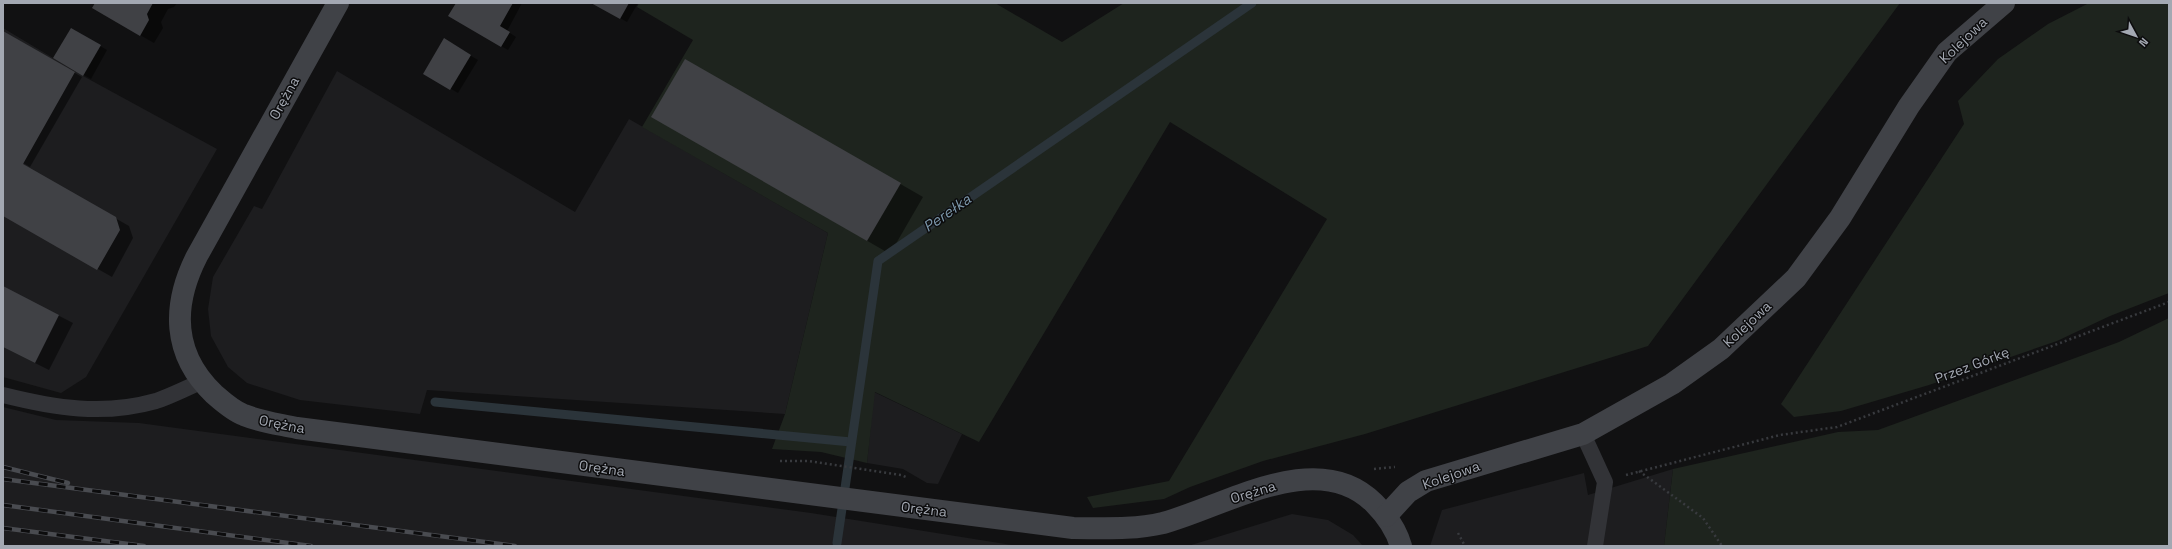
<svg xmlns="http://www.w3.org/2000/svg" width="2172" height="549" viewBox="0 0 2172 549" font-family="'Space Grotesk',sans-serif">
<rect width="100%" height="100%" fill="#111112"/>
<g fill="#1d1d1f">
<path d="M3,28L83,76L217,149L86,377L61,393L3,377Z"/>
<path d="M337,71L575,212L629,119L828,233L785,414L427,390L420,414L300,400L247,383L228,367L211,336L208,309L213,277L254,206L262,209Z"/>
<path d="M874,392L962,434L938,484L927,483L903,469L867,463Z"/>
<path d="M3,407L56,420L139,423L811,513L1018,546H3Z"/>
<path d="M1673,469L1664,546H1430L1442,510L1584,473L1588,495Z"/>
<path d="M1292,514L1328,520L1353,535L1363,546H1188Z"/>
</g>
<g fill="#1e241e">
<path d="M639,3H995L1062,42L1124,3H1900L1648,346L1365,434L1263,461L1190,487L1164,499L1093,508L1087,497L1169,481L1327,219L1170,122L979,442L875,392L867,463L821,452L772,449L785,414L828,233L642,127L693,40L637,7Z"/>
<path d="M2089,3H2169V293L2110,316L2057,341L1929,385L1841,411L1794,417L1781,404L1964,124L1958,101L1998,59L2048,24Z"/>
<path d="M2169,318V546H1664L1673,469L1838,432L1878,430L2119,342Z"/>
</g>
<g fill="#0007">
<path d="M96,3H177L174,7L168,9L161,22L163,28L154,43L93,8Z"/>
<path d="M457,3H522L507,31L516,37L508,50L449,16Z"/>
<path d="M593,3H638L627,22Z"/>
<path d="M71,29L107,50L91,79L54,58Z"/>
<path d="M3,32L82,77L30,167L3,151Z"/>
<path d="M444,40L478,60L458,93L424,73Z"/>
<path d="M685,60L923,197L890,254L653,117Z"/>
<path d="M3,154L129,226L133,238L112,277L3,215Z"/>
<path d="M3,287L73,323L49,370L3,347Z"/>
</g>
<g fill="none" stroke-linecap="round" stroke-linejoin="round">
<g stroke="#2b343a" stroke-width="9">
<path d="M435,402L851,442"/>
<path d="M837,543L878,261L1252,3"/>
</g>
</g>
<g fill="#404145">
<path d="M95,3H153L147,14L149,20L140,36L92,8Z"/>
<path d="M456,3H513L500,26L510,32L501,47L448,16Z"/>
<path d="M591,3H629L620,19Z"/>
<path d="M71,28L101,45L83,76L53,58Z"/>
<path d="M3,31L75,72L23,164L116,217L120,230L97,270L3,216Z"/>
<path d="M444,38L471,55L450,90L423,74Z"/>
<path d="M685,59L901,183L867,241L651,117Z"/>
<path d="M3,286L59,315L35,363L3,347Z"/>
</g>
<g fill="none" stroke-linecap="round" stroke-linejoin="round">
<g stroke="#383a3e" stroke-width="2.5" stroke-dasharray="2 3" stroke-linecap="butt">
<path d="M780,461H809L901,475L908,478"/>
<path d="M1374,469L1395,467"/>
<path d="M1639,471L1703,518L1722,546"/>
<path d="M1626,475L1780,435L1837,427L2169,302"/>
<path d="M1458,533L1465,546"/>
</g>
<g stroke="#323337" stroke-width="16">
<path d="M3,395C55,408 103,416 156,401C171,396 186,388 201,382"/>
<path d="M1583,434L1605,482L1595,546"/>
</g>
<g stroke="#404247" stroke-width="22">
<path d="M338,3L197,256C172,305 172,354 214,394C222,401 233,411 244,415C261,422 279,424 297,428L1073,528C1103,528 1133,530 1163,523C1224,507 1317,446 1374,503C1387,516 1396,529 1401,546"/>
<path d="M1386,516L1408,492L1426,481L1583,434L1672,384L1721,349L1796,278L1840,218L1909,106L1947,52L2004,3"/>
</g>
<g stroke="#494b50" stroke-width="4.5">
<g id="rail">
<path d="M3,467L68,483"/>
<path d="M3,479L515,546"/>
<path d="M3,505L311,546"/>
<path d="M3,528L144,546"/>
</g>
</g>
<use href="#rail" stroke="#0c0c0d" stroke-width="3" stroke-dasharray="9" stroke-linecap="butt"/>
</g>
<g text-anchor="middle" stroke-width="3" stroke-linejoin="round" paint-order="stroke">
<g font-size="14" fill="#a3a8b2" stroke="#0c0c0d">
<text transform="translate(1963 40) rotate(-44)" y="5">Kolejowa</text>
<text transform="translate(284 98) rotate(-61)" y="5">Orężna</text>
<text transform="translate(1747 324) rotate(-43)" y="5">Kolejowa</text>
<text transform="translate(1972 365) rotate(-21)" y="5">Przez Górkę</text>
<text transform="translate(282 424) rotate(11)" y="5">Orężna</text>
<text transform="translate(602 468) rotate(8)" y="5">Orężna</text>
<text transform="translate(1451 475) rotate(-19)" y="5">Kolejowa</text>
<text transform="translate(1253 492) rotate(-17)" y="5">Orężna</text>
<text transform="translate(924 509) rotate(7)" y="5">Orężna</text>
</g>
<g font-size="15" font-style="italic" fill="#7c97ab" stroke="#0c0c0d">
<text transform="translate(947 213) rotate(-35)" y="5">Perełka</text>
</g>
</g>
<rect width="2172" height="549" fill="none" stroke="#a3a8b2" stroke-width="8"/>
<g transform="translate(2136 36) rotate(130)" stroke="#0c0c0d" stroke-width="3" paint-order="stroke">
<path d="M0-3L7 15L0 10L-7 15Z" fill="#a3a8b2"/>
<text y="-6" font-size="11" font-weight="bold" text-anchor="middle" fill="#a3a8b2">N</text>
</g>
</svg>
